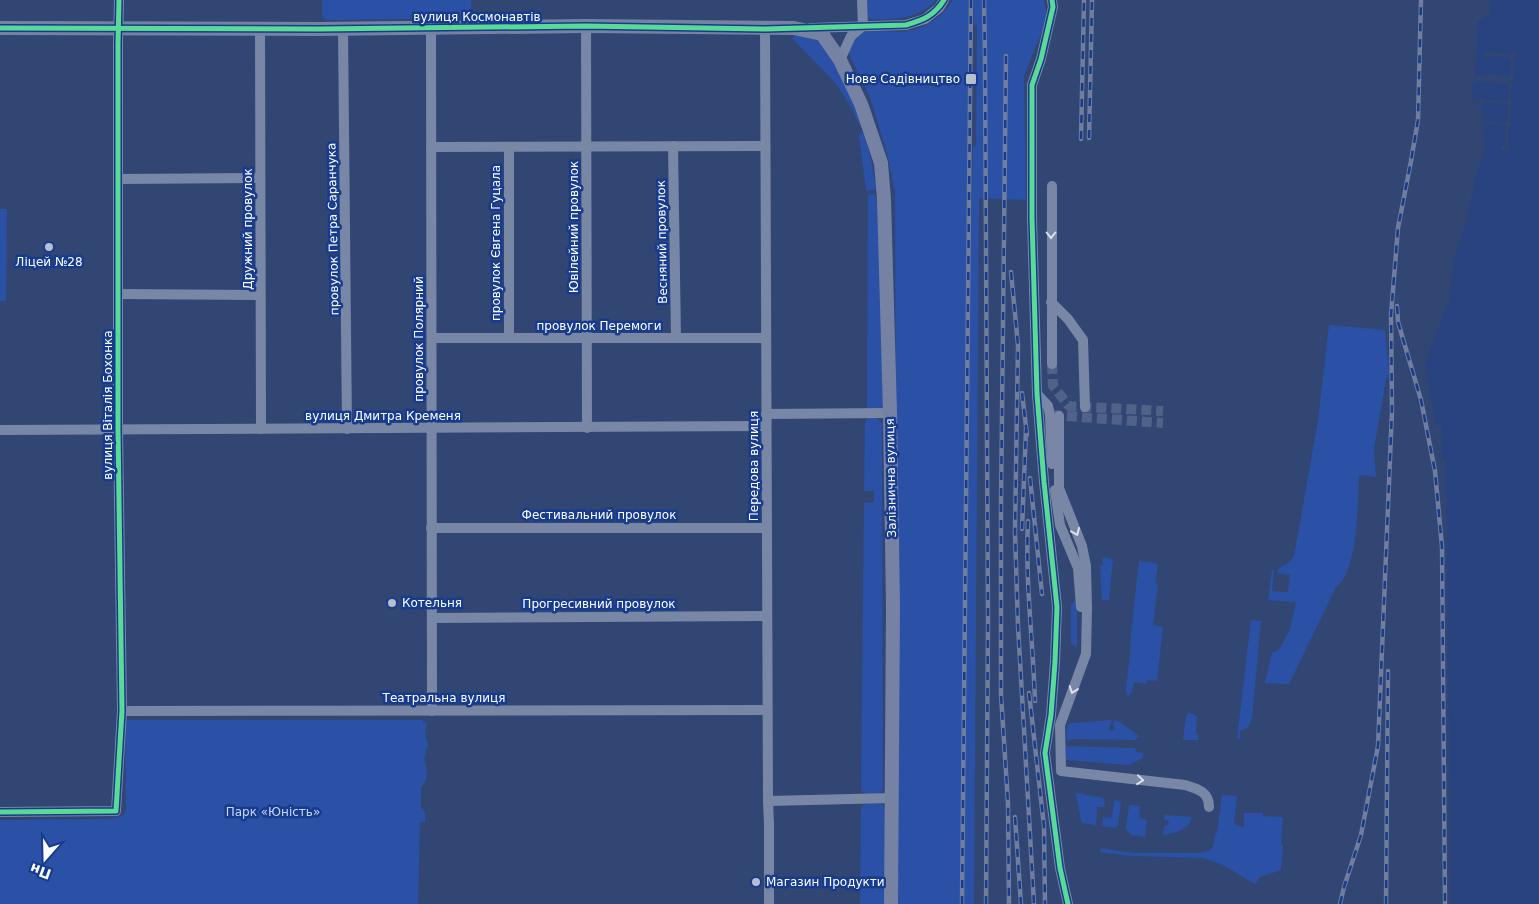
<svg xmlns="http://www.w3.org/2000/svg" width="1539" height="904" viewBox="0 0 1539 904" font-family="'DejaVu Sans',sans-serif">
<rect width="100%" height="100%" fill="#324673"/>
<g fill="#2a51a5">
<path d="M322,0H471V18L328,20L324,19L322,14Z"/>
<path d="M867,0H936C917,20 899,18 873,20L869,18L867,16Z"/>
<path d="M953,0H970L961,904H898L895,192L888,157L870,97L848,52C850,48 851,41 854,37C862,27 894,34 907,31C927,28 942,17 953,0Z"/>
<path d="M974,0H1044L1047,19L1024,76L1026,200L979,198L974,904H964L970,276L973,147L976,146L977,25H974Z"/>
<path d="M795,35C802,37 811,37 818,41C833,50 855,107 862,125H859L850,105L837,85L793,39V36Z"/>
<path d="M861,132L864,134L871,159L876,189L874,190L867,191L866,189L859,136Z"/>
<path d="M869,194H875L878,205L884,406L880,409H867L868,196Z"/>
<path d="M0,209H7L6,301H0Z"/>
<path d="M1329,325L1385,330L1389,373L1386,380L1374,449L1376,477L1359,475C1358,500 1358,573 1336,587L1289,684L1265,683L1272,653L1279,650L1290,629L1296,602L1268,600L1272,570H1274L1272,591L1288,592L1290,575L1277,573L1278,569L1289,562L1294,556L1318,421Z"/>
<path d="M869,418C875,418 878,418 882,424L883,790L878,795L864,794L861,790L864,503L874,502V491H864L865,421Z"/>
<path d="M1102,557L1113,559L1109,600H1102L1100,566L1103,565Z"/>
<path d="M1139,561L1156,563L1158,565L1155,583L1158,584L1153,625L1163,627L1157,681L1147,680L1146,684L1134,682L1132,693H1130V696L1127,695L1126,689L1131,645L1130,643Z"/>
<path d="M1077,599V648L1071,643V605Z"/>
<path d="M1251,620L1261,621L1252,718L1249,726L1245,729L1240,731V739H1237Z"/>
<path d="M1188,713L1194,714V716H1197L1196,732L1198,735V740H1183L1186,716Z"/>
<path d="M125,720H423V723L427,722L425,732L428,745L424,758L427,773L426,780L421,788V807C425,811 426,816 425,822H420L418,904H0V820L111,819L124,815L126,810Z"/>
<path d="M1112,720L1109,728L1110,731H1113L1115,726H1113L1114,720L1120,722L1140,737H1137L1136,740L1071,739V740H1066L1067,725L1073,723Z"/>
<path d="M1066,746L1135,748L1136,752L1143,753V758L1129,765L1066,760Z"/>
<path d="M1077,793L1103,798L1105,802L1104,807H1097L1096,825L1083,823L1081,821L1076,794Z"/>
<path d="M1222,795L1237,796L1234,824L1244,828V813H1263V816L1283,817L1281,845H1283L1281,870L1260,877L1255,884L1223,865L1204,858L1131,856L1100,852L1101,848L1132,853H1199L1209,851L1213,847L1215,835L1217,833Z"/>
<path d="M1114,800L1119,801L1121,803L1118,825L1115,828L1102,826L1103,817L1112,818Z"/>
<path d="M869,802L882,804L885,809L884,904H860L861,808L864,804Z"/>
<path d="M1129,805L1140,806L1139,818L1147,820L1145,837L1131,835L1126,829Z"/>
<path d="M1165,815L1192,817C1189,830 1175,833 1163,835L1164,826L1168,825L1169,820H1164Z"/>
</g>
<path fill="#294380" d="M1490,0H1539V904H1451L1446,460L1441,459L1442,426L1436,425L1425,363L1450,299L1454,259L1466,222L1476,175L1485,149L1482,106L1471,97L1476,66L1478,21L1489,14Z"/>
<path fill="#324673" d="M1484,51L1510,54V53H1516V59H1514L1513,84L1512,85L1511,100L1512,101L1510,121L1511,127H1509L1508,146H1509V152L1501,151V146H1505L1506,127H1505V125L1484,123V125H1481L1480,120H1484V121L1505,123L1507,121L1508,106L1506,104L1485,102V104H1480V102H1473L1470,99L1480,100L1481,98L1486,99V100L1506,102L1508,100L1509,84L1482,82V80H1478L1477,83H1475V80H1471L1472,77H1482V74L1510,76L1511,59L1509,57L1489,56V57H1483Z"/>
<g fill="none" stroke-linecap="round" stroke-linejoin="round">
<g stroke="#516288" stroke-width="10" stroke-dasharray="10 5" stroke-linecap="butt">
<path d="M1052,364L1053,386L1069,406L1163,411"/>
<path d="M1052,415L1163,423"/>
</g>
<g stroke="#7987a6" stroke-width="10">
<path d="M1052,0L1053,7L1041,59L1032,85V218L1037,394L1044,482L1057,607L1055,662L1051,715L1045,753L1060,868L1068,904"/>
<path d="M586,26L587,428"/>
<path d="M431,27L432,711"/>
<path d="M810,28L906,25L925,19L939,8L944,0"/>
<path d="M260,29L261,429"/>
<path d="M343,29L347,429"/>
<path d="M765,29L768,801L769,824V904"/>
<path d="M840,60L851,36L863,26L862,0"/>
<path d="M673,146L676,338"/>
<path d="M431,147L764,146"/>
<path d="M509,147V338"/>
<path d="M118,179L260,178"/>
<path d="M118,294L260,295"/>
<path d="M1051,302L1068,319L1083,340L1085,407"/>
<path d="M432,338H766"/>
<path d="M1052,364V186"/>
<path d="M1037,394L1048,406L1050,415L1052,464"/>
<path d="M766,414L890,413"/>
<path d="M1059,416V488L1082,546L1086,566L1087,608L1086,654L1060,725L1061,771L1185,785C1198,789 1209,792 1209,807"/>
<path d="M0,430L766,426"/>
<path d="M1055,490L1060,525L1078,568L1081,607"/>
<path d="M431,528H766"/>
<path d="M432,618L766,616"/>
<path d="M122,711L767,710"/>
<path d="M768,801L892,798"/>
<path d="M0,812L116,811L122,711L118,430V44L119,0"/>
</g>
<path stroke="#7582a3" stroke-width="14" d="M0,28L319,29L586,26L794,28L822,34L840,60L861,104L881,163L884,199L890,413L893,606L891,904"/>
<g stroke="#6f7e9e" stroke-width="4.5">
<g id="rail">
<path d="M984,0L985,57L988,621L986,904"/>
<path d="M1006,56L1001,504V695L1008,803L1009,904"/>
<path d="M1089,138L1092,0"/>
<path d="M1081,139L1084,0"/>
<path d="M1011,272L1018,345L1015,532L1018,626L1034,904"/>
<path d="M1397,306L1398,322L1421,400L1435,471L1442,547L1445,904"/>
<path d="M1022,393L1027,435"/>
<path d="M1030,478L1042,594"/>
<path d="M1028,521C1025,581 1033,641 1035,701"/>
<path d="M1022,529L1026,429"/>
<path d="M1029,693L1044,826L1045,904"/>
<path d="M1015,817L1021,904"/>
<path d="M962,904L971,0"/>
<path d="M1340,904L1344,887L1361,835L1378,746L1392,411L1391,315L1398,228L1411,161L1418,120L1421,0"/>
<path d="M1386,904L1388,671"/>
</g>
</g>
<use href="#rail" stroke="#173b8e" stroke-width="2.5" stroke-dasharray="8" stroke-linecap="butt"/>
<g stroke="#173b8e" stroke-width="8">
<g id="cycleway">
<path d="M1052,0L1053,7L1041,59L1032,85V218L1037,394L1044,482L1057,607L1055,662L1051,715L1045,753L1060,868L1068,904"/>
<path d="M0,28L319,29L586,26L765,29L906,25C923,20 934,16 944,0"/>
<path d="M0,812L116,811L122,711L118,430V44L119,0"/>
</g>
</g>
<use href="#cycleway" stroke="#5adb95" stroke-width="5"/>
</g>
<defs><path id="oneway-chevron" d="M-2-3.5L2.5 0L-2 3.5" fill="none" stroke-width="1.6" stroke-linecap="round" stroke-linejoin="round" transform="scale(1.25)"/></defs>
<g stroke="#dee1e9">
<use href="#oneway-chevron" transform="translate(1051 235) rotate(90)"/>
<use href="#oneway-chevron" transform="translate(1076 532) rotate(67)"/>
<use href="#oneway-chevron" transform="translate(1073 690) rotate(110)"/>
<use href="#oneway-chevron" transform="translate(1140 780) rotate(6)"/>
</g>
<g fill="#b7bece" stroke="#173b8e" stroke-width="2">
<rect x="965" y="73" width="12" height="12" rx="2.5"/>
<circle cx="49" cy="247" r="5"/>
<circle cx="392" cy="603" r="5"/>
<circle cx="756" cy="882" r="5"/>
</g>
<g text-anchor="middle" stroke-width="5" stroke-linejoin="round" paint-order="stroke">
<g font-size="12" fill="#fff" stroke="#173b8e">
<text x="477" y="21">вулиця Космонавтів</text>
<text transform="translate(574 227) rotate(-90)" y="4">Ювілейний провулок</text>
<text transform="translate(248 229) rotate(-90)" y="4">Дружний провулок</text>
<text transform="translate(333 229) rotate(-91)" y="4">провулок Петра Саранчука</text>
<text transform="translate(662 242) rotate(-91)" y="4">Весняний провулок</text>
<text transform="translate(496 243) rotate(-90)" y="4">провулок Євгена Гуцала</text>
<text x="599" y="330">провулок Перемоги</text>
<text transform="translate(419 339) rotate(-90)" y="4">провулок Полярний</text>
<text transform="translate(108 405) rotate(-90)" y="4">вулиця Віталія Бохонка</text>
<text x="383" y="420">вулиця Дмитра Кременя</text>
<text transform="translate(754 466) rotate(-90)" y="4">Передова вулиця</text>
<text transform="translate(891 478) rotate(-91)" y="4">Залізнична вулиця</text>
<text x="599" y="519">Фестивальний провулок</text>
<text x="599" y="608">Прогресивний провулок</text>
<text x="444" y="702">Театральна вулиця</text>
</g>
<g font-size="12" fill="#fff" stroke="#173b8e" text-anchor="start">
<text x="960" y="83" text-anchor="end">Нове Садівництво</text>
<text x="49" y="266" text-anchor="middle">Ліцей №28</text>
<text x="402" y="607">Котельня</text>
<text x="766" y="886">Магазин Продукти</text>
</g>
<g font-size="12" fill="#c8d9fb" stroke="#173b8e">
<text x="273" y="816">Парк «Юність»</text>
</g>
</g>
<g transform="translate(45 859) rotate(200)" stroke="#173b8e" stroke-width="4" paint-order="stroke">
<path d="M0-4L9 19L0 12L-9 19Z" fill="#ffffff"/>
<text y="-8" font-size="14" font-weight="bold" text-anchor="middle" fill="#ffffff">Пн</text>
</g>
</svg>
